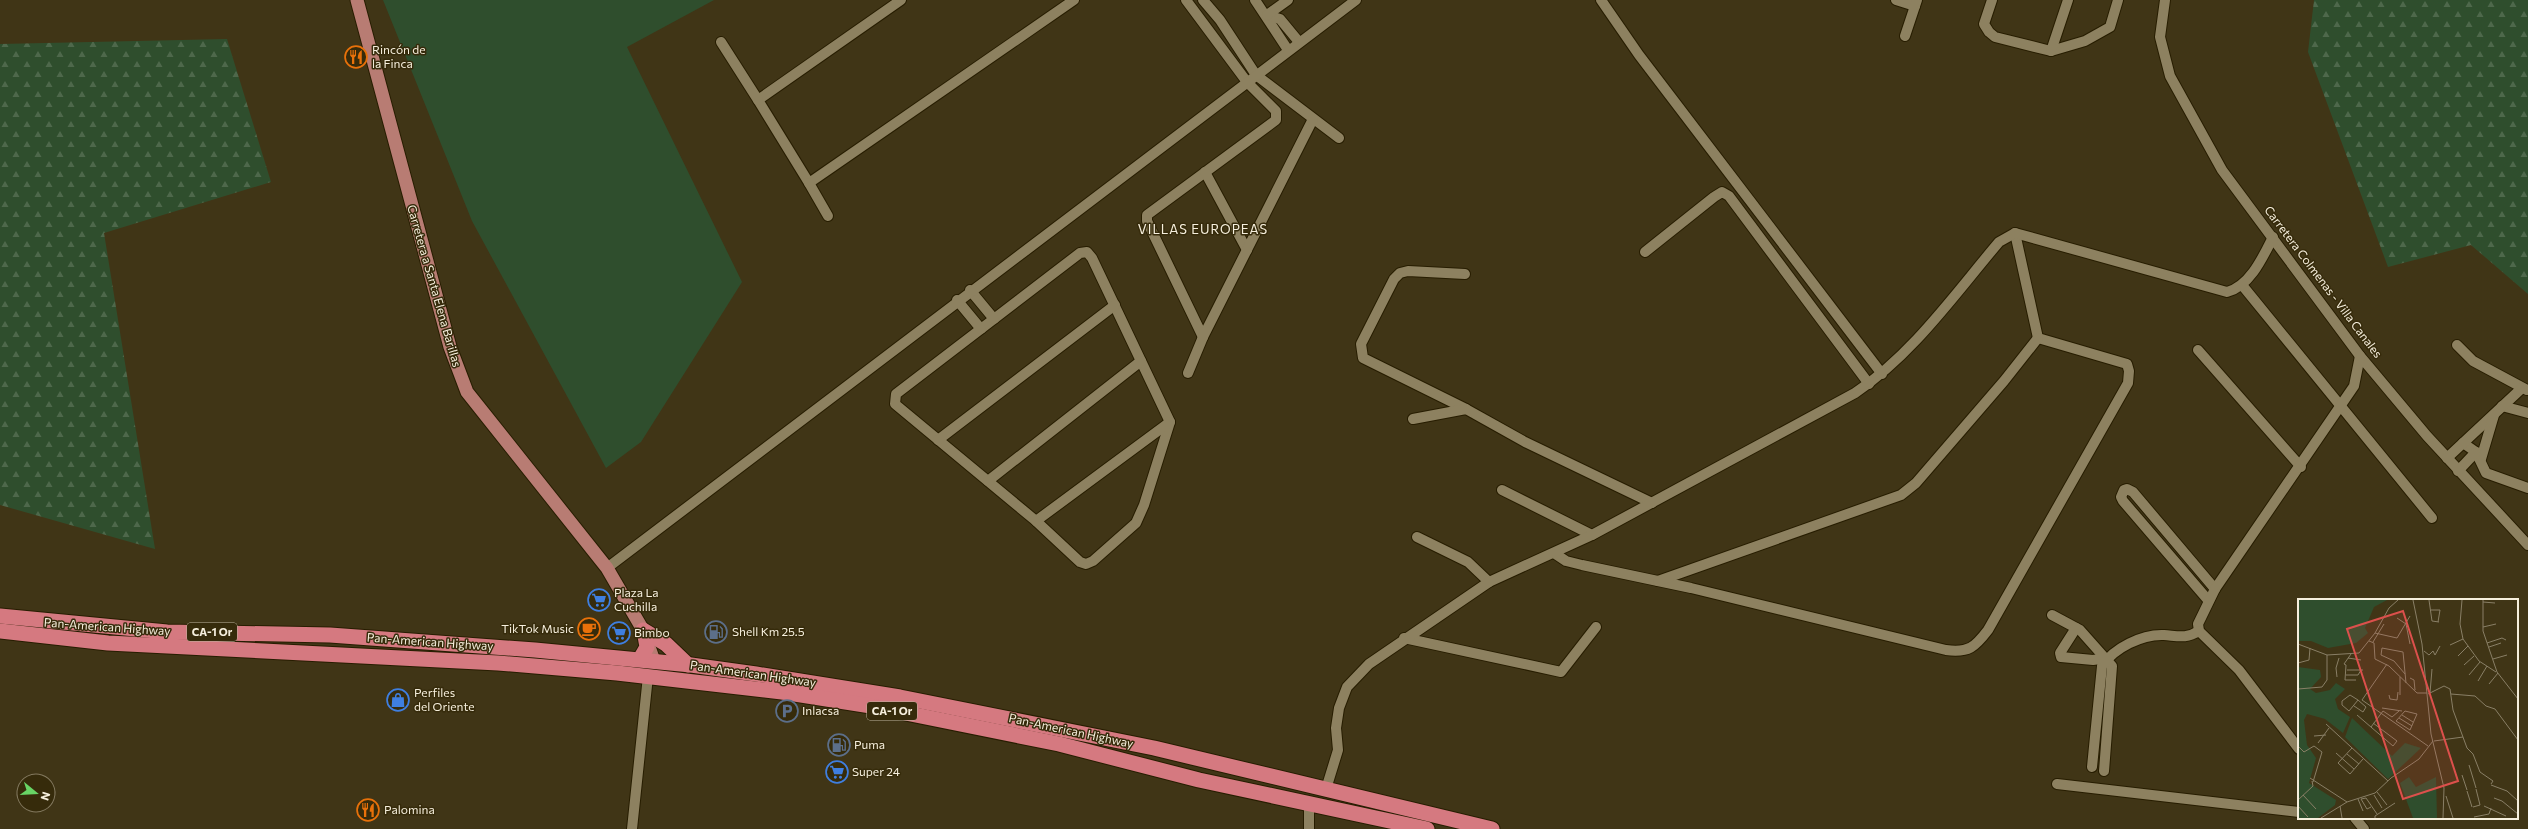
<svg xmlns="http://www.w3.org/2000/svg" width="2528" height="829" viewBox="0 0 2528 829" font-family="Commissioner,sans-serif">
<defs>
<pattern id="forest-firs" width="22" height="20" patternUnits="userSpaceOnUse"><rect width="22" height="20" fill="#2f4e2d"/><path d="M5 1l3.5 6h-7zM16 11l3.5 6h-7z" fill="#4e684b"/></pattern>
</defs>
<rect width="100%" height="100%" fill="#403516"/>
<path fill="#2f4e2d" d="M383,0H714L627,47L742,282L641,442L606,468L472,221Z"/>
<g fill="url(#forest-firs)">
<path d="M2314,0H2528V294L2471,245L2388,267L2308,52Z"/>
<path d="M227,39L271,182L104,233L155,549L0,505V44Z"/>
</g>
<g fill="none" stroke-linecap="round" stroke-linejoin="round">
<g stroke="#271d00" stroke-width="12">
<g id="minor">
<path d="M901,0L758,100L809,183L1074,0"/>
<path d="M1186,0L1247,82L1276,111V120L1147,215V221L1203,337"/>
<path d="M1203,0L1220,20L1256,75L1339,138"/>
<path d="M1255,0L1288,50"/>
<path d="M1601,0L1639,55L1882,374"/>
<path d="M1896,0L1915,6"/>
<path d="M1992,0L1984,24L1989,32L1995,37L2051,51L2085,41L2110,27L2118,0"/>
<path d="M2165,0L2160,37L2170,76L2222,170L2360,356L2427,436L2528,545"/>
<path d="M1267,15L1280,19L1299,42"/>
<path d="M1267,15L1288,0"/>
<path d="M1905,36L1917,0"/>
<path d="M721,42L758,100"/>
<path d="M2051,51L2068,0"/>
<path d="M1205,172L1247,250"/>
<path d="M809,183L828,216"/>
<path d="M2015,233L2038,338"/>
<path d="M1087,252L1092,258L1170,422L1144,505L1136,523L1093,561L1086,564L1080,562L1036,521L895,404L896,394L1080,253Z"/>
<path d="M1645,252L1714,197L1722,192L1729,196L1869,384"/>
<path d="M1465,274L1408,271L1400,273L1394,279L1361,344L1363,358L1466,409"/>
<path d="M2242,285L2432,518"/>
<path d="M970,290L994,319"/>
<path d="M957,300L981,329"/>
<path d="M2457,345L2473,361L2527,390"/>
<path d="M2198,350L2301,467"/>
<path d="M1188,373L1203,337L1313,119"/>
<path d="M2502,406L2528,413"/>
<path d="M1413,419L1466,409L1525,442L1652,503"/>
<path d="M938,440L1115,305"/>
<path d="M2463,443L2476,452L2486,473L2528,488"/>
<path d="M2447,458L2522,388"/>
<path d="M2481,459L2494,415"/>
<path d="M2458,471L2476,452"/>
<path d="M988,481L1141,361"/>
<path d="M1502,490L1592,535"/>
<path d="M1036,521L1170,422"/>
<path d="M1417,537L1468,562L1489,582"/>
<path d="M1554,553L1566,561L1582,565L1691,588L1946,650C1969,653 1975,647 1988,630L2128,383L2129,371L2127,364L2038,338"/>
<path d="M607,568L1356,0"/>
<path d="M1658,581L1901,495L1916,483L2004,381L2038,338"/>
<path d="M2208,600L2123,501L2121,497L2124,490L2127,489L2133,492L2215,589"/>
<path d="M2052,615L2080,630L2112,666L2104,771"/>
<path d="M2076,628L2060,653L2061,657L2093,660L2107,658"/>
<path d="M1404,638L1561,672L1596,627"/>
<path d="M2299,749L2239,670L2199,631L2198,624L2215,589L2354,386L2360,356"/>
<path d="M2092,767L2102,666C2114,648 2142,634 2164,635C2178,636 2186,639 2199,631"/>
<path d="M2057,784L2299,812"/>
<path d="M1326,789L1338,750L1336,728L1339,708L1347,687L1369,664L1489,582L1592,535L1855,393C1913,354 1954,295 1999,242L2015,233L2227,292C2250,286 2263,257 2273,237"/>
<path d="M1309,805V829"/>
<path d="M2355,818L2364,829"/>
<path d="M632,829L648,676"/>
</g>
</g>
<g stroke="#271d00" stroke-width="15">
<path id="major" d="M357,0L450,347L467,392L607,568L643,630L654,661"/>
</g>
<g stroke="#271d00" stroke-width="17">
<g id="highway">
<path d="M0,616L167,632L330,635L535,650L691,665L756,674L900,697L1154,748L1492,829"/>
<path d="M643,630L666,644L688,665"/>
<path d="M0,631L108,643L498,663L617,673L782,692L871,706L1059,744L1199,780L1427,829"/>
<path d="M640,659L647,647L645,636"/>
</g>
</g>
<use href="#minor" stroke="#8d8160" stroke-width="10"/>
<use href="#major" stroke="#b87c73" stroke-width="13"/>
<use href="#highway" stroke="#d57980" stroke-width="15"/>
</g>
<defs>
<g id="restaurant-ring" transform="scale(1.15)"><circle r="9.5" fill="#362b0b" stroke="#e8710a" stroke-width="1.5"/><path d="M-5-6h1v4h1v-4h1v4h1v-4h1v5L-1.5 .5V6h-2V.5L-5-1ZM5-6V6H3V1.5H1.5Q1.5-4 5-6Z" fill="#e8710a"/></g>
<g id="supermarket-ring" transform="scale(1.15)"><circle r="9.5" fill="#362b0b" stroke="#3f7fe0" stroke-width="1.5"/><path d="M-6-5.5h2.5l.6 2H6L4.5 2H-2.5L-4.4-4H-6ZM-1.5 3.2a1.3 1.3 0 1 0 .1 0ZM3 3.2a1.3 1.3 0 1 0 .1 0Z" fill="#3f7fe0"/></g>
<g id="cafe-ring" transform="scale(1.15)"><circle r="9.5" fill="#362b0b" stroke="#e8710a" stroke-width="1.5"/><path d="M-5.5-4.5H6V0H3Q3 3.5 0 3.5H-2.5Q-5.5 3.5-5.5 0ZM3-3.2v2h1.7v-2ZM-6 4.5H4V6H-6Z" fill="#e8710a"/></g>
<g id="fuel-ring" transform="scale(1.15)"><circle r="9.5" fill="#362b0b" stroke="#5c6f8a" stroke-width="1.5"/><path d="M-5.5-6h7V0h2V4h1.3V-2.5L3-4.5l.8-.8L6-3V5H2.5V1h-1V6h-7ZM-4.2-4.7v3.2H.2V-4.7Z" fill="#5c6f8a"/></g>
<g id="shop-ring" transform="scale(1.15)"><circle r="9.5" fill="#362b0b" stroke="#3f7fe0" stroke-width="1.5"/><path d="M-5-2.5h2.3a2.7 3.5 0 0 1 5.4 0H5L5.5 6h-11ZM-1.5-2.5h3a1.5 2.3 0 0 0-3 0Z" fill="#3f7fe0"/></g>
<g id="parking-ring" transform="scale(1.15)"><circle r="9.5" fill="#362b0b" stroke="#5c6f8a" stroke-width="1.5"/><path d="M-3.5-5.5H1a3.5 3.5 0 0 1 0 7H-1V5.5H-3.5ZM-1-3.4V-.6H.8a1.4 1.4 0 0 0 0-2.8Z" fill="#5c6f8a"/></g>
</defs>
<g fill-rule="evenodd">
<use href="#restaurant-ring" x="356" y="57"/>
<use href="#supermarket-ring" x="599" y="600"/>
<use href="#cafe-ring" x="589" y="629"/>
<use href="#fuel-ring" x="716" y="632"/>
<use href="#supermarket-ring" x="619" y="633"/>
<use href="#shop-ring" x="398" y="700"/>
<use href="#parking-ring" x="787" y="711"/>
<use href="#fuel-ring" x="839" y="745"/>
<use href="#supermarket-ring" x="837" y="772"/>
<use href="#restaurant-ring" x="368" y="810"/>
</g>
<g text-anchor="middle" stroke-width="3" stroke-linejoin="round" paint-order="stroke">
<g fill="#362b0b" stroke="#bcb49e" stroke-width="1">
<rect x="187" y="623" width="50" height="18" rx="3"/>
<rect x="867" y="702" width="50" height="18" rx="3"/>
</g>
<g font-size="11" font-weight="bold" fill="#f6efdd">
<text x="212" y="636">CA-1 Or</text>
<text x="892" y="715">CA-1 Or</text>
</g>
<g font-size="12" fill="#f6efdd" stroke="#362b0b" text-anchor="start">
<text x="372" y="54">Rincón de<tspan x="372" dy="14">la Finca</tspan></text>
<text x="614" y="597">Plaza La<tspan x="614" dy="14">Cuchilla</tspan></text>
<text x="574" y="633" text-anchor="end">TikTok Music</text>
<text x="732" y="636">Shell Km 25.5</text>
<text x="634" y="637">Bimbo</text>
<text x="414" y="697">Perfiles<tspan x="414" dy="14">del Oriente</tspan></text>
<text x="802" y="715">Inlacsa</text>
<text x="854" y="749">Puma</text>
<text x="852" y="776">Super 24</text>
<text x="384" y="814">Palomina</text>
</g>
<g font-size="12" fill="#f6efdd" stroke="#362b0b">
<text transform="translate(2323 282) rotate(53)" y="4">Carretera Colmenas - Villa Canales</text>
<text transform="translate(434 286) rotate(74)" y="4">Carretera a Santa Elena Barillas</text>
<text transform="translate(107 627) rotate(4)" y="4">Pan-American Highway</text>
<text transform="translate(430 642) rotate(4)" y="4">Pan-American Highway</text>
<text transform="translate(753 674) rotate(8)" y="4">Pan-American Highway</text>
<text transform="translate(1071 731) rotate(12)" y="4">Pan-American Highway</text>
</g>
<g font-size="13" letter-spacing="1" fill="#f6efdd" stroke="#362b0b">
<text x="1203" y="234">VILLAS EUROPEAS</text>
</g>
</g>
<g transform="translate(2298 599)">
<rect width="220" height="220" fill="#403516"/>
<path d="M54,119L94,157L107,144L123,149L90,180L47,138Z" fill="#2f4e2d"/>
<path d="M0,1H89L76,8L67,29L70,34L58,44L30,49L13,42H0ZM0,68L22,71L23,78L12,90L18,94L32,91L38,84L47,90L37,100L40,110L52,118L45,134L27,120L20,118L9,115L6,121L9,146L18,159L11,184L38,201L37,206L20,219H0ZM111,178L118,188L138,178L139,219H115L102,184Z" fill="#2f4e2d"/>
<path fill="none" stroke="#897f66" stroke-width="1" d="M115,1L124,45L133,135L146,189L145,219M131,1L134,22L141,23M164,1L162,25L165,40L181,62L198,73M185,1V32L199,73L220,100M185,3L197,4M133,11H142L140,23M99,19L108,25L112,45M185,28L198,25M77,34L99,39L112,17M71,42L76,44L77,60L91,67L119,94H129M75,43L86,25M189,44L204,39L208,41M0,45L29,56L61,54L77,34L91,9L100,1M152,46L165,40M191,48L203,44M126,52L131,56L135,52L137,56L142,47M83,56L84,49L105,53L108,84M83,56L96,62L107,75M160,57L170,47M50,59L63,61M195,60L209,56M0,64L11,61L12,49M89,65L64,101L130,147M48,66L47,81H58M48,66L46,65L53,55M166,66L176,57M49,71H65M48,76H60L63,71M171,76L182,63M39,78L38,69L41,59M112,79L116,81L117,91M180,82L189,67M191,85L200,74M0,90L24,88L29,81V56M132,94L134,70M130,95L146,87L152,90L155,111L169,149L175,155L182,173L195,182L193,185M153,95L177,97L188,107L197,110L220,141M91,96L92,100L99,101L100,93M102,96V78M56,107L65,113L68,108L60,101L52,96L44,102V106L51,112L60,101M84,109L104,112M107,112L119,115L112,131L98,122ZM59,116L95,147L99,142L75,124M104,116L115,123M101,119L114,127M28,125L90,182M73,128L85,112L94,118L101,112M16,137L28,136M136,142L165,138M20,144L31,129M0,147L6,153L16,147L24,153L15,183M54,149L40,164L52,175L65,160M38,154L56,170M49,155L61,165M171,166L178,189M164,176L169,191M12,179L49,203M193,186L209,192L220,202M169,192L174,208M79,193L89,206M5,196L18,210M76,196L84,209M148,197L155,219M196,199L204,202L220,215M60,200L65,212M0,201L15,187L14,182M0,207L10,218M42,207L44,219M186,207L208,217M73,208L69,210L63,200L68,199L79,215M175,208L182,206L178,190M176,218L191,215L193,209M23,219L49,203L77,194L93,179L121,160L135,142M77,219V217L97,204"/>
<path fill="#dc504c" fill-opacity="0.15" stroke="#dc504c" stroke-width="2" d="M105,12L160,182L105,200L49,30Z"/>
<rect width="220" height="220" fill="none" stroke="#f6efdd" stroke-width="2"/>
</g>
<g transform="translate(36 793) rotate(108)"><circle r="19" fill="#362b0b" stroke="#83795f"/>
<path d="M0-3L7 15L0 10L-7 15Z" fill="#68d465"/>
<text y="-6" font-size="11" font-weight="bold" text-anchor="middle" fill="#f6efdd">N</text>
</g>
</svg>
